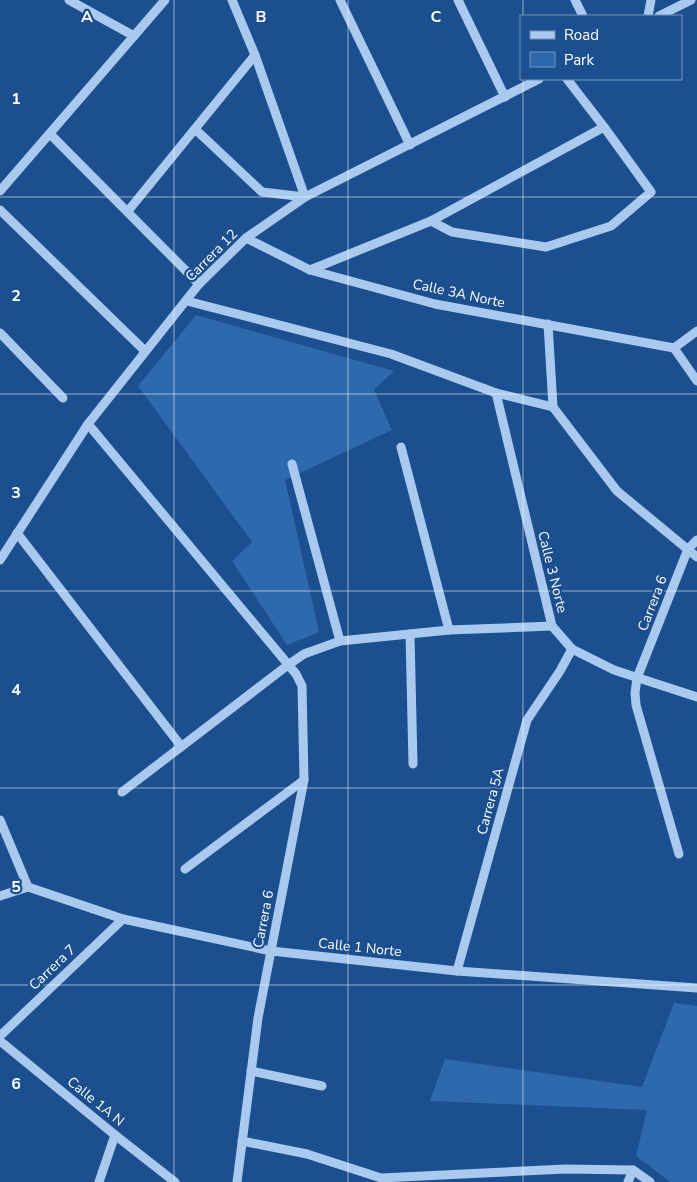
<svg xmlns="http://www.w3.org/2000/svg" width="697" height="1182" viewBox="0 0 697 1182" font-family="'Nunito Sans',sans-serif">
<rect width="100%" height="100%" fill="#1b4f8f"/>
<g fill="#2e69ad">
<path d="M196,315L394,371L374,390L392,430L285,480L319,632L287,645L232,561L252,542L138,386Z"/>
<path d="M674,1003L697,1006V1182H670L636,1156L647,1110L430,1101L445,1059L642,1087Z"/>
</g>
<g fill="none" stroke-linecap="round" stroke-linejoin="round">
<g stroke="#a9c9ee" stroke-width="9">
<path d="M69,0L134,36"/>
<path d="M340,0L410,145"/>
<path d="M458,0L505,97"/>
<path d="M575,0L583,16"/>
<path d="M648,16L651,0"/>
<path d="M659,16L691,0"/>
<path d="M195,129L262,192L305,197L255,55L232,0"/>
<path d="M50,134L199,284"/>
<path d="M0,191L165,0"/>
<path d="M0,210L145,351"/>
<path d="M128,211L255,55"/>
<path d="M431,221L452,232L546,247L611,226L651,192L604,127L567,79"/>
<path d="M246,238L310,270L435,304L674,348"/>
<path d="M310,270L431,221L604,127"/>
<path d="M187,301L391,354L496,393L553,407"/>
<path d="M548,324L553,407L617,491L697,557"/>
<path d="M0,333L63,398"/>
<path d="M674,348L697,381"/>
<path d="M674,348L697,331"/>
<path d="M496,393L552,626L572,649L614,670L697,697"/>
<path d="M88,424L296,674L302,686L304,780L258,1018L237,1182"/>
<path d="M401,447L449,630"/>
<path d="M292,464L340,641"/>
<path d="M17,533L181,746"/>
<path d="M0,560L88,424L199,284L246,238L305,197L539,79"/>
<path d="M410,634L413,764"/>
<path d="M122,792L288,665L304,654L340,641L449,630L552,626"/>
<path d="M0,820L28,887"/>
<path d="M679,854L636,705L635,693L637,678L688,549L697,540"/>
<path d="M185,869L304,780"/>
<path d="M28,887L123,919L271,951L457,971L697,988"/>
<path d="M0,896L28,887"/>
<path d="M457,971L527,720L560,671L572,649"/>
<path d="M0,1036L123,919"/>
<path d="M0,1041L115,1135L175,1182"/>
<path d="M251,1071L322,1086"/>
<path d="M242,1141L307,1154L381,1178L565,1169L633,1170L650,1182"/>
<path d="M99,1182L115,1135"/>
<path d="M628,1182L633,1170"/>
</g>
</g>
<path fill="none" stroke="#fff" stroke-width="1" stroke-opacity="0.55" d="M174,0V1182M348,0V1182M523,0V16M523,79V1182M0,197H697M0,394H697M0,591H697M0,788H697M0,985H697"/>
<g text-anchor="middle" stroke-width="4.5" stroke-linejoin="round" paint-order="stroke">
<g font-size="14" fill="#fff" stroke="#1b4f8f">
<text transform="translate(211 255) rotate(-45)" y="5">Carrera 12</text>
<text transform="translate(459 293) rotate(12)" y="5">Calle 3A Norte</text>
<text transform="translate(553 572) rotate(76)" y="5">Calle 3 Norte</text>
<text transform="translate(652 603) rotate(-69)" y="5">Carrera 6</text>
<text transform="translate(490 801) rotate(-75)" y="5">Carrera 5A</text>
<text transform="translate(263 919) rotate(-79)" y="5">Carrera 6</text>
<text transform="translate(360 947) rotate(6)" y="5">Calle 1 Norte</text>
<text transform="translate(52 967) rotate(-44)" y="5">Carrera 7</text>
<text transform="translate(96 1101) rotate(39)" y="5">Calle 1A N</text>
</g>
</g>
<g font-size="16" text-anchor="middle" font-weight="bold" fill="#fff" stroke="#1b4f8f" stroke-width="4.5" stroke-linejoin="round" paint-order="stroke">
<text x="87" y="22">A</text>
<text x="261" y="22">B</text>
<text x="436" y="22">C</text>
<text x="16" y="104">1</text>
<text x="16" y="301">2</text>
<text x="16" y="498">3</text>
<text x="16" y="695">4</text>
<text x="16" y="892">5</text>
<text x="16" y="1089">6</text>
</g>
<rect x="520" y="15" width="162" height="65" fill="#1b4f8f" stroke="#7695bc"/>
<rect x="530" y="31" width="25" height="8" fill="#a9c9ee" stroke="#7695bc"/>
<text x="564" y="40" font-size="15" fill="#ffffff">Road</text>
<rect x="530" y="52" width="25" height="15" fill="#2e69ad" stroke="#7695bc"/>
<text x="564" y="65" font-size="15" fill="#ffffff">Park</text>
</svg>
